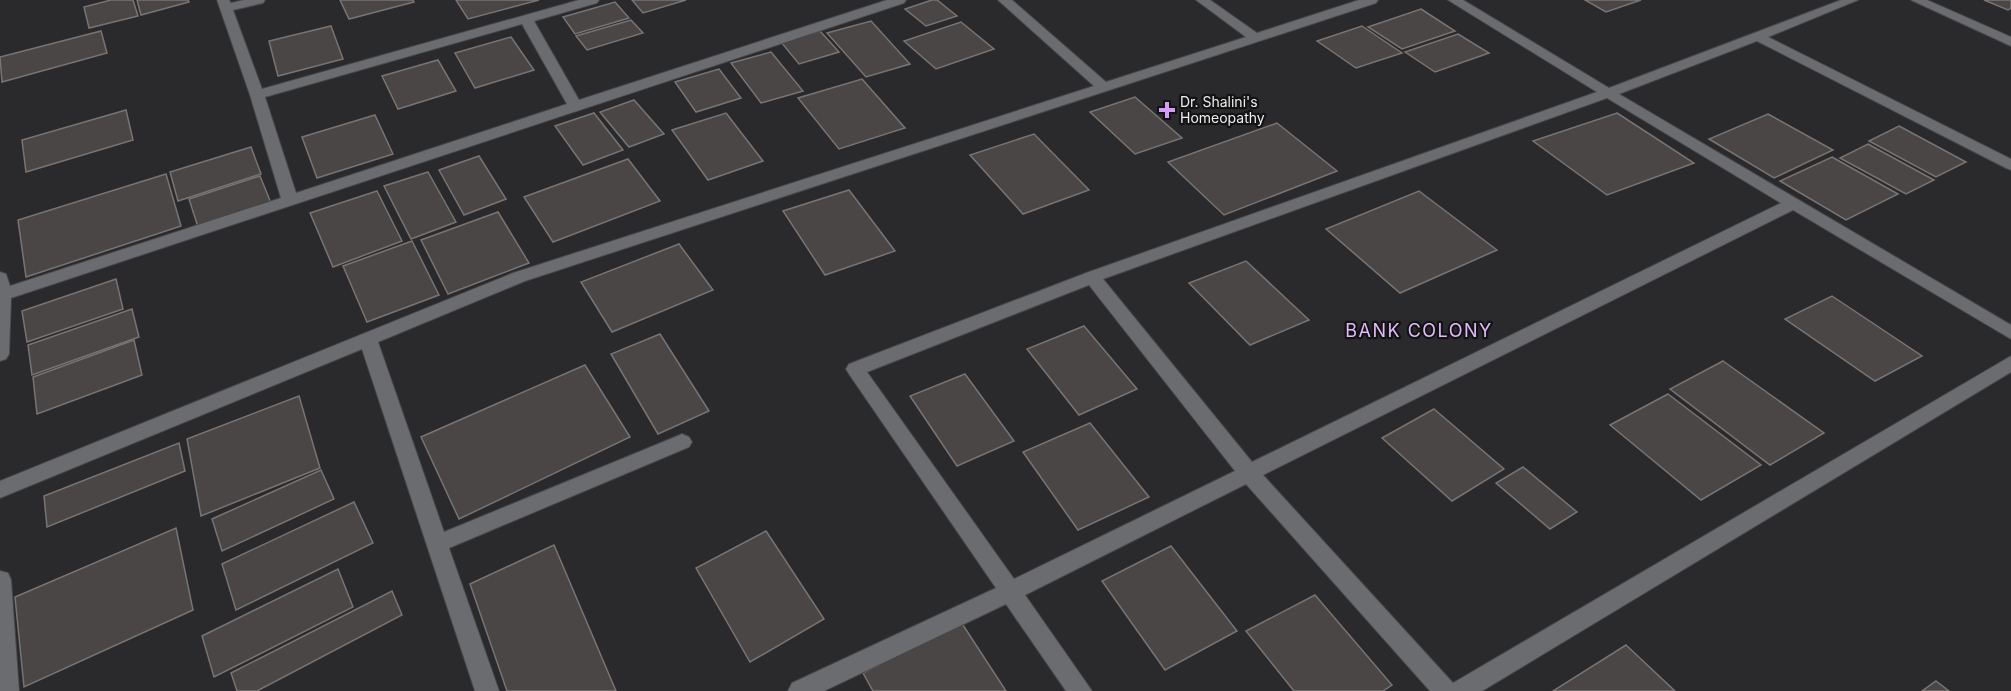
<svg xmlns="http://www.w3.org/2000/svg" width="2011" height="691" viewBox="0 0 2011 691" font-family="Inter,sans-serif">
<rect width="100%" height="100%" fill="#2a2a2d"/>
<g fill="#494645" stroke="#787473" stroke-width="1.5">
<path d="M111,0H133L138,16L89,28L84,7Z"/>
<path d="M137,0H188L189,2L141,15Z"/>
<path d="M340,0H413L414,2L349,19Z"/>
<path d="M456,0H539L468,19Z"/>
<path d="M632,0H686L643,13Z"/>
<path d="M932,0H937L957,16L926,26L905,9Z"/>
<path d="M1585,0H1641L1606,12Z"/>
<path d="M1984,0H2011V8L2008,10Z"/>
<path d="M615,2L629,18L575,34L563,17Z"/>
<path d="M1421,9L1455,31L1402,49L1368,27Z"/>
<path d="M631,20L643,33L587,50L576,36Z"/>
<path d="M871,21L910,64L866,77L827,33Z"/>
<path d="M961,22L994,49L936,69L904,41Z"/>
<path d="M331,26L343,59L278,76L269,41Z"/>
<path d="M1362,26L1402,53L1356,68L1317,41Z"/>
<path d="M101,31L107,53L2,82L0,57Z"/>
<path d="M820,31L839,52L799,64L781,42Z"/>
<path d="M1458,34L1489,53L1435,72L1405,52Z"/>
<path d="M511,37L534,70L475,88L455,53Z"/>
<path d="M771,52L803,91L761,103L731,63Z"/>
<path d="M438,60L456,91L398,109L382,76Z"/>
<path d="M719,69L741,98L696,112L675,82Z"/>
<path d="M862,79L905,128L839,149L798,98Z"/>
<path d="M1135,97L1182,138L1135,154L1090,112Z"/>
<path d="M634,100L664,134L629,147L600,112Z"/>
<path d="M126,110L133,140L26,172L22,140Z"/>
<path d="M594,113L623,150L583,165L555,126Z"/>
<path d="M726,113L763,161L708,180L672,130Z"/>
<path d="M1617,113L1694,163L1607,195L1533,141Z"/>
<path d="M1768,114L1833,150L1774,178L1709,139Z"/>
<path d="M375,115L393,154L317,178L302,137Z"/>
<path d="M1277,123L1337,171L1224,215L1168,162Z"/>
<path d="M1899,126L1966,162L1936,177L1869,141Z"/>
<path d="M1034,134L1089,190L1023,214L970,155Z"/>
<path d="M1868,144L1934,180L1906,194L1840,158Z"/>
<path d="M251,147L261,174L178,201L170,172Z"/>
<path d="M479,156L506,199L464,215L439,170Z"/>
<path d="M1832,157L1898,194L1846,220L1780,181Z"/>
<path d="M628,159L660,201L553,242L524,197Z"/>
<path d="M428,172L456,222L411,239L384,186Z"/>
<path d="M166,174L181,226L26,277L18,220Z"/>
<path d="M260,176L271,203L198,227L189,199Z"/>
<path d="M849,190L895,251L825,275L783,211Z"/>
<path d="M377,191L402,241L333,267L310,213Z"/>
<path d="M1419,191L1497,250L1400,293L1326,229Z"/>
<path d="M498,212L529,263L448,294L421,240Z"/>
<path d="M412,241L439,295L367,322L343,266Z"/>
<path d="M679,244L713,290L612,332L581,282Z"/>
<path d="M1246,261L1309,320L1250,345L1189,283Z"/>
<path d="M116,279L123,309L27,342L22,311Z"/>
<path d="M1832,296L1922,356L1875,381L1785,319Z"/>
<path d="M132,309L139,337L32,375L28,345Z"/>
<path d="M1084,326L1137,389L1079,415L1027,349Z"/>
<path d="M660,334L709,411L658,434L611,354Z"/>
<path d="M134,340L142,375L37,414L33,377Z"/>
<path d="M1723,361L1824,433L1770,465L1670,389Z"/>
<path d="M585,365L630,437L459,519L421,437Z"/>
<path d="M965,374L1014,441L957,466L910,396Z"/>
<path d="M1668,394L1761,465L1701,500L1610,425Z"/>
<path d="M299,396L320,468L201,516L187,439Z"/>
<path d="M1434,409L1504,469L1452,501L1382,438Z"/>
<path d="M1090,423L1149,497L1078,530L1023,452Z"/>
<path d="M179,443L185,471L47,527L44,496Z"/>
<path d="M1523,467L1577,512L1550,529L1496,483Z"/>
<path d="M321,470L334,499L222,551L212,519Z"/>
<path d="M354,502L373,543L236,610L222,564Z"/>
<path d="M176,528L193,610L24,687L15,597Z"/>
<path d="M766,531L824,619L750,662L696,568Z"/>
<path d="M554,545L616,691H507L470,584Z"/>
<path d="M1171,546L1237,631L1165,670L1102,581Z"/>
<path d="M338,569L353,607L214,677L202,636Z"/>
<path d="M392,591L402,615L257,691H237L231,673Z"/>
<path d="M1315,595L1392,685L1383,691H1294L1246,631Z"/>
<path d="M961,622L1006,691H873L863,673Z"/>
<path d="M1626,645L1675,691H1553Z"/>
<path d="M1936,681L1949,691H1922Z"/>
</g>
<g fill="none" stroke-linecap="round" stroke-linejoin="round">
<g stroke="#474749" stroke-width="2">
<g id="minor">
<path d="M217,0H229L231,3L244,0H265L263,3L233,10L262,89L579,0H599L597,3L534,21L579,100L887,0H906L904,3L11,298L9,354L6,359L0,361V272L6,274L10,286L281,198L250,95ZM522,24L567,104L296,193L265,97Z"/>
<path d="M998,0H1012L1106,82L1246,37L1196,0H1210L1257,33L1359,0H1378L1376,3L525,281L378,342L444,532L675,437L682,434L689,437L692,442L689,447L449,548L499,691H475L362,349L0,498V481L513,273L1094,86Z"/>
<path d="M1448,0H1463L1609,88L1841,0H1858L1768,37L2011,159V170L2006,168L1757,41L1619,94L2011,325V339L1793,210L1263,475L1453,683L2011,356V372L1482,691H1430L1246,484L1025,595L1092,691H1066L1006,604L824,691H788L792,683L996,588L849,374L846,369L849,364L1086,273L1597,92ZM1607,98L1781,203L1252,462L1103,279ZM1089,285L1235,471L1014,579L867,372Z"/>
<path d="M1911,0H1927L2011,37V46Z"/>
<path d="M0,571L8,573L11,580L19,691H0Z"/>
</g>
</g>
<use href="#minor" fill="#6b6c6f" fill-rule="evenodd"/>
</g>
<path fill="#d69bfa" stroke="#131314" stroke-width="2" d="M1164 101h6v6h6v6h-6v6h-6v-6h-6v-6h6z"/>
<g text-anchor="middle" stroke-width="4.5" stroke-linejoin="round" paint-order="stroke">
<g font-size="14" fill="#ededef" stroke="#131314" text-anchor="start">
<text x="1180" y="107">Dr. Shalini's<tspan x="1180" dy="16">Homeopathy</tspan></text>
</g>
<g font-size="18" letter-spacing="1.5" fill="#e2b9fc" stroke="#131314">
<text x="1419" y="337">BANK COLONY</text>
</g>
</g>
</svg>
